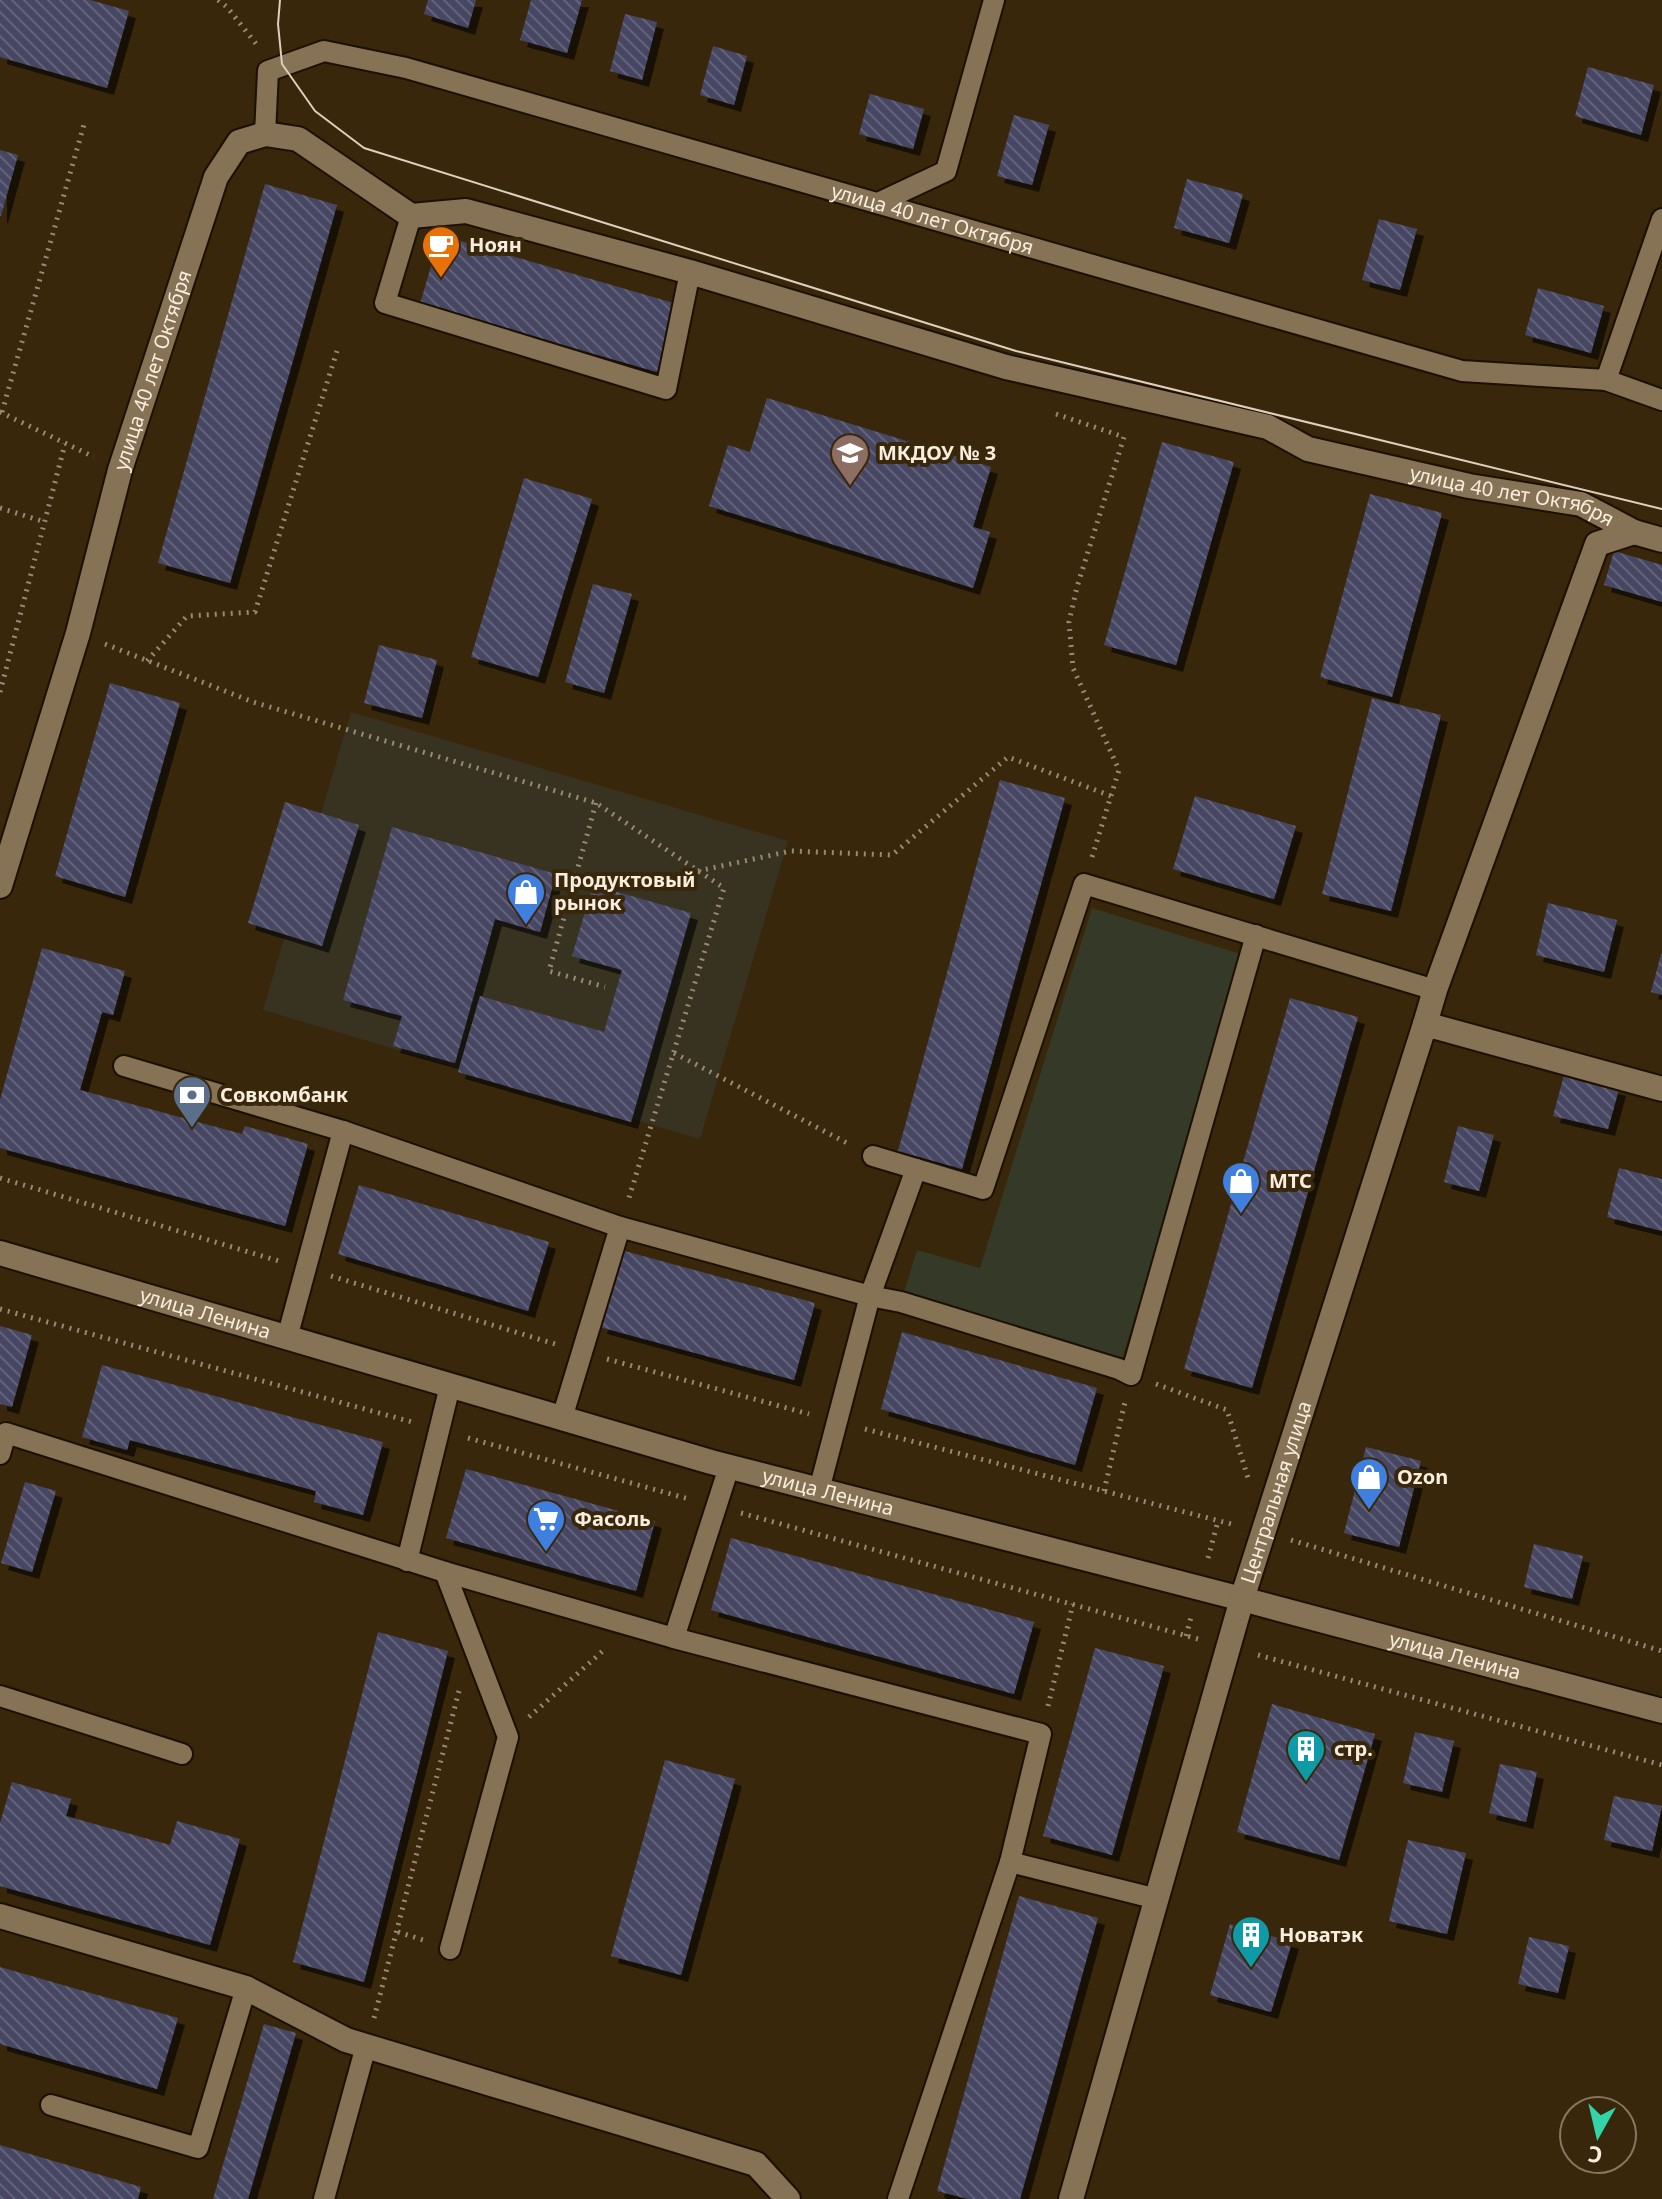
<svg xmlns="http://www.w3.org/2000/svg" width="1662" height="2199" viewBox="0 0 1662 2199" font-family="'Noto Sans',sans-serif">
<defs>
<pattern id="building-back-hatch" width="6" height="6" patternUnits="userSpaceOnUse" patternTransform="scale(2)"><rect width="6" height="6" fill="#464764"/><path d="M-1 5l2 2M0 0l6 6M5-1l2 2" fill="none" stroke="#61627a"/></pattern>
<filter id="shadow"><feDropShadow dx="7" dy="7" stdDeviation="0" flood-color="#0009"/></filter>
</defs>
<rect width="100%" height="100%" fill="#39270b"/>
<path fill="#383220" d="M351,712L788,841L700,1139L263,1010Z"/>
<path fill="#353a28" d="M1092,908L1247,956L1119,1369L901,1302L917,1250L980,1268Z"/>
<g fill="url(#building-back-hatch)" filter="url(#shadow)">
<path d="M0,0H90L129,11L107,88L0,57Z"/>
<path d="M428,0H476L468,28L424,14Z"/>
<path d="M531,0H582L567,53L520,40Z"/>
<path d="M625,14L657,22L642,80L610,71Z"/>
<path d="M713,46L747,56L734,105L700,95Z"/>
<path d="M1588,67L1654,85L1641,135L1575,116Z"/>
<path d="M870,94L924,109L913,149L859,134Z"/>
<path d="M1014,115L1049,125L1032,185L997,176Z"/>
<path d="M0,150L18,155L1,216H0Z"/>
<path d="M1187,179L1243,194L1229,243L1174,228Z"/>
<path d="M265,184L337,205L230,583L158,563Z"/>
<path d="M1379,219L1417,229L1400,290L1362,280Z"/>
<path d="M440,235L677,304L657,372L420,304Z"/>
<path d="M1538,288L1604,306L1591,353L1525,335Z"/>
<path d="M767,398L991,467L973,527L990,532L973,588L709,506L728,445L750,452Z"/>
<path d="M1162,442L1234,462L1176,665L1104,645Z"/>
<path d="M524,478L592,499L538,677L471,657Z"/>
<path d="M1370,494L1442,513L1392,697L1320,677Z"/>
<path d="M1614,551L1662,565V602L1604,585Z"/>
<path d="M593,584L632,594L604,693L565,682Z"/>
<path d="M379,645L437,660L422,718L364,703Z"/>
<path d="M110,683L180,703L125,897L55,876Z"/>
<path d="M1372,698L1441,715L1391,911L1322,894Z"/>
<path d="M1000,780L1065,798L962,1169L898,1151Z"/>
<path d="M1195,796L1296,826L1274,899L1173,869Z"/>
<path d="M285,802L359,825L322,946L248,923Z"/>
<path d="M392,827L556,874L540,932L495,919L455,1063L393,1046L402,1016L343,1000Z"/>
<path d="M593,885L691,913L631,1122L458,1072L480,996L604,1032L622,970L572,956Z"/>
<path d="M1548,903L1617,920L1604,972L1536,955Z"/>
<path d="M42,948L125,971L113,1015L102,1012L80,1090L242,1134L245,1126L308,1144L285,1226L0,1148V1100Z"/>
<path d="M1661,954H1662V995L1651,992Z"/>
<path d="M1290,998L1358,1017L1252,1388L1184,1369Z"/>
<path d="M1564,1075L1619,1089L1608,1129L1553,1116Z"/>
<path d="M1458,1126L1494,1135L1479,1191L1444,1182Z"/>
<path d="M1619,1168L1662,1179V1231L1607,1217Z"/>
<path d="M359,1185L549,1242L528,1311L338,1254Z"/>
<path d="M621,1250L815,1303L794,1380L600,1327Z"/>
<path d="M0,1326L32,1335L12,1407L0,1404Z"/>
<path d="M902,1332L1097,1388L1075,1465L881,1409Z"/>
<path d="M102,1365L383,1442L363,1515L314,1502L316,1491L130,1440L127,1450L82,1437Z"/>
<path d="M1366,1447L1421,1461L1399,1547L1344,1533Z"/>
<path d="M466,1469L655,1521L636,1591L446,1538Z"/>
<path d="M25,1482L56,1491L32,1572L1,1563Z"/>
<path d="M731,1538L1034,1622L1014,1694L711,1610Z"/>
<path d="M1534,1544L1583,1556L1572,1599L1524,1587Z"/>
<path d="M378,1632L448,1651L364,1982L293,1962Z"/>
<path d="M1095,1648L1164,1666L1112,1855L1043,1836Z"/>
<path d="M1272,1704L1375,1734L1339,1860L1237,1832Z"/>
<path d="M1415,1732L1454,1741L1442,1792L1403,1783Z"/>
<path d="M665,1760L735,1779L681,1975L611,1956Z"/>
<path d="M1500,1764L1537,1772L1526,1822L1489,1813Z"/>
<path d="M12,1782L71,1799L66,1816L170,1845L177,1821L240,1839L210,1945L0,1886V1823Z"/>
<path d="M1614,1796L1662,1806L1652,1851L1604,1840Z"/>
<path d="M1408,1840L1466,1853L1447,1934L1389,1921Z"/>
<path d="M1019,1896L1098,1918L1020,2199H968L937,2191Z"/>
<path d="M1230,1924L1292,1942L1271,2012L1210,1995Z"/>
<path d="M1529,1937L1569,1946L1558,1993L1518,1984Z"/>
<path d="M0,1967L178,2018L157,2089L0,2044Z"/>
<path d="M264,2024L296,2033L248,2199H213Z"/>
<path d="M0,2145L141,2187L138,2199H0Z"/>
</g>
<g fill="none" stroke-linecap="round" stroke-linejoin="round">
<g stroke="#1d1000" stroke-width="24">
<g id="lane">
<path id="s1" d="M265,134L268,71L324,51L406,68L1462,371L1606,380L1662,400"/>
<path d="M878,203L946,171L994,0"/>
<path d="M411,216L385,303L666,389L690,272"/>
<path d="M1606,380L1662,219"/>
<path d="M124,1066L343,1131L620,1227L870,1296L901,1302L1119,1369L1131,1375L1256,935"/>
<path d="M873,1156L983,1189L1084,884L1435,990"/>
<path d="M287,1338L343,1131"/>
<path d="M562,1418L620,1227"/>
<path d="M0,1454L6,1433L445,1572L674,1638L1041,1734L1010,1862L1157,1899"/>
<path d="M819,1490L870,1296L916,1169"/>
<path d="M407,1561L450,1386"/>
<path d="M445,1572L508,1737L450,1949"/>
<path d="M674,1638L729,1467"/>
<path d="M0,1696L182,1754"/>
<path d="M51,2105L198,2148L246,1988"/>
<path d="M324,2199L366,2046"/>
<path d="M898,2199L1010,1862"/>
</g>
</g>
<g stroke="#1d1000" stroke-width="28">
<g id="street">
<path id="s2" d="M0,886L78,633L120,470L216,177L239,142L265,134L298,139L411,216L466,211L690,272L1006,367L1268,427L1308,449L1469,486L1581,504L1634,532L1662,540"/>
<path d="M1425,1024L1435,990L1597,544L1634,532"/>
<path id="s3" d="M0,1253L711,1462L1242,1599L1662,1711"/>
<path d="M0,1916L246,1988L346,2040L756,2164L788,2199"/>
<path id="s4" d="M1071,2199L1242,1599L1425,1024L1662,1089"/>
</g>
</g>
<g stroke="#988973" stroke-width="5" stroke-dasharray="2 6" stroke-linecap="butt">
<path d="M218,0L227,7L257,45"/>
<path d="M0,412L94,457"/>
<path d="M2,412L85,121"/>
<path d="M1056,414L1124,437L1077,587L1069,622L1073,668L1119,770L1092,857"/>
<path d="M0,508L45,522"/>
<path d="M105,644L253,702L596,803L724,888L628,1201"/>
<path d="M147,661L187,616L255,612L337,351"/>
<path d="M0,692L65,444"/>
<path d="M596,803L549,971L605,987"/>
<path d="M698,871L791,851L892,855L1008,757L1111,796"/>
<path d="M674,1053L847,1143"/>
<path d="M0,1178L279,1261"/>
<path d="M331,1276L555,1344"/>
<path d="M0,1309L412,1422"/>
<path d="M607,1359L809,1414"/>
<path d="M1156,1384L1227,1410L1248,1478"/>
<path d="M865,1429L1235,1525"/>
<path d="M468,1438L689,1499"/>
<path d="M1104,1491L1125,1402"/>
<path d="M741,1513L1198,1639"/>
<path d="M1291,1540L1662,1651"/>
<path d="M1208,1558L1218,1521"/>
<path d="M1186,1636L1191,1617"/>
<path d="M1258,1655L1662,1765"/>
<path d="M1048,1706L1073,1604"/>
<path d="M529,1717L605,1649"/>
<path d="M398,1932L423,1940"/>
<path d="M374,2018L459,1691"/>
</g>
<use href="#lane" stroke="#867255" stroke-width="20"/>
<use href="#street" stroke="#867255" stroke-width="24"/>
<path stroke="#dcd0be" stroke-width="2" d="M280,0L278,24L282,64L315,111L364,148L1016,351L1662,509"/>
</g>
<defs>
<g id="cafe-pin" transform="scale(2)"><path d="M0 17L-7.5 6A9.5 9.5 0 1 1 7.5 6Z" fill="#e8710a" stroke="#39270b"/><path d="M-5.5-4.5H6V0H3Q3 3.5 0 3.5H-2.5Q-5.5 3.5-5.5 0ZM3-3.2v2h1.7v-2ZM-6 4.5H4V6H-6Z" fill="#fff"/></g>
<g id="school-pin" transform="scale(2)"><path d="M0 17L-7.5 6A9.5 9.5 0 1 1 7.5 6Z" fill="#8d6e63" stroke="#39270b"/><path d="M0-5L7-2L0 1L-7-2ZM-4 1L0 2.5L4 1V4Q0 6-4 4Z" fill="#fff"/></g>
<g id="shop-pin" transform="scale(2)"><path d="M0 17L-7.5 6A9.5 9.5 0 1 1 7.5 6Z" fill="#3f7fe0" stroke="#39270b"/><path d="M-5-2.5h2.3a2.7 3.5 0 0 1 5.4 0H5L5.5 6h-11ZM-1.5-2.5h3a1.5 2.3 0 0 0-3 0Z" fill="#fff"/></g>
<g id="bank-pin" transform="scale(2)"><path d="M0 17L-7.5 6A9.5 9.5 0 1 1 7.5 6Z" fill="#5c6f8a" stroke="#39270b"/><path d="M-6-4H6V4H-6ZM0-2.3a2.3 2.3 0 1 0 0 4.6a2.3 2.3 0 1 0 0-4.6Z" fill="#fff"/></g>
<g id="supermarket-pin" transform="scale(2)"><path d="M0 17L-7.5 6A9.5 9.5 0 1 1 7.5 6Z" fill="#3f7fe0" stroke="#39270b"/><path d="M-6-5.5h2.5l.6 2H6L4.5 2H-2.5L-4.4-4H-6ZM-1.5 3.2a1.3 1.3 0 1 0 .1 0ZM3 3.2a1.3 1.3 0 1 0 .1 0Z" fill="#fff"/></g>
<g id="building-pin" transform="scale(2)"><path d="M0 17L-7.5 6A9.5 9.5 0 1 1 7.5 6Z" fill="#0f9aa8" stroke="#39270b"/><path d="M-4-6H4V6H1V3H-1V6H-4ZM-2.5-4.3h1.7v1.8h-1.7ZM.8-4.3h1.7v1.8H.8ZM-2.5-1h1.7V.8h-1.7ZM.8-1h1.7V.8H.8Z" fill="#fff"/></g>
</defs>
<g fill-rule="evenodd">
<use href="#cafe-pin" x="441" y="245"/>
<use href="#school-pin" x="850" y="453"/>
<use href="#shop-pin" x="526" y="892"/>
<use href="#bank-pin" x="192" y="1095"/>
<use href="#shop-pin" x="1241" y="1181"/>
<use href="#shop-pin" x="1369" y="1477"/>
<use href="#supermarket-pin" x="546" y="1519"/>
<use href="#building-pin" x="1306" y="1749"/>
<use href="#building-pin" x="1251" y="1935"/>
</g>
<g text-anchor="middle" stroke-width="8" stroke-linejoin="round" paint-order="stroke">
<g font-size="20" fill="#f9eede" stroke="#39270b">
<text dy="7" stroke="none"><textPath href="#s1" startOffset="754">улица 40 лет Октября</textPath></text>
<text dy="7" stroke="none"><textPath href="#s2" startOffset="538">улица 40 лет Октября</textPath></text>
<text dy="7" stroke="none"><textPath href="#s2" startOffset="2122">улица 40 лет Октября</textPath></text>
<text dy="7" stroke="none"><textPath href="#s3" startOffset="214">улица Ленина</textPath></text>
<text dy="7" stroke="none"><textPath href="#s3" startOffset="862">улица Ленина</textPath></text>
<text dy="7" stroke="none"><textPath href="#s4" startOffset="736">Центральная улица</textPath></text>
<text dy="7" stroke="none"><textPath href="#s3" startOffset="1510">улица Ленина</textPath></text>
</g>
<g font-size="20" font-weight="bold" fill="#f9eede" stroke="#39270b" text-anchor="start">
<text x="469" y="252">Ноян</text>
<text x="878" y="460">МКДОУ № 3</text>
<text x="554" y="887">Продуктовый<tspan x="554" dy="23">рынок</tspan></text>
<text x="220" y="1102">Совкомбанк</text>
<text x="1269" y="1188">МТС</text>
<text x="1397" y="1484">Ozon</text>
<text x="574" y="1526">Фасоль</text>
<text x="1334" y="1756">стр.</text>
<text x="1279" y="1942">Новатэк</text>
</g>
</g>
<g transform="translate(1598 2135) rotate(188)"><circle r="38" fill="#39270b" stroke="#86775f" stroke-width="2"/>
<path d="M0-6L14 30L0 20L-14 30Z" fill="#32d4a8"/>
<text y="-12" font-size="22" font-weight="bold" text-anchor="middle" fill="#f9eede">С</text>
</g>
</svg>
